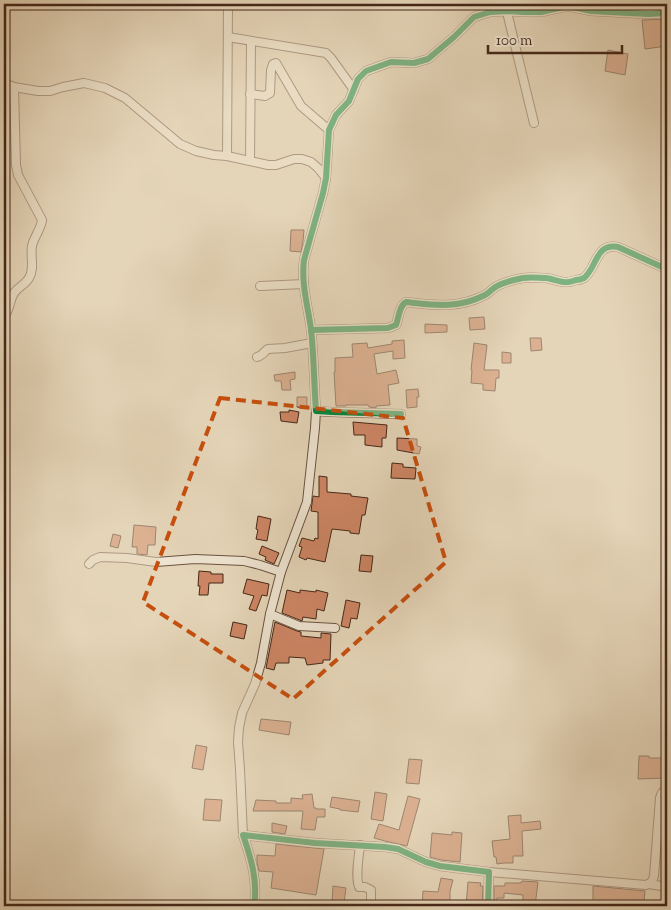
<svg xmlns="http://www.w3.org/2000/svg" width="671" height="910" viewBox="0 0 671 910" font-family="'Sorts Mill Goudy',serif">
<rect width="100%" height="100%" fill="#e5d5b8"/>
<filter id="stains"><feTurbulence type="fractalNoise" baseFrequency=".004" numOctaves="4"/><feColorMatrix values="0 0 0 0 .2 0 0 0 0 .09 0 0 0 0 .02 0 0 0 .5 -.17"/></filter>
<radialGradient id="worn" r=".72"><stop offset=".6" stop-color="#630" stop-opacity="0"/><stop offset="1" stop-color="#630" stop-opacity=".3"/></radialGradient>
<g fill="#ce8665" stroke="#442718">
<path d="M667,19V46L645,49L642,20Z"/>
<path d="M608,50L628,54L625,75L605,71Z"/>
<path d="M291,230H304L303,241L301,252L290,251Z"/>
<path d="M484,317L485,329L470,330L469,318Z"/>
<path d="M425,324L447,325V332L425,333Z"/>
<path d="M530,338H541L542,350L531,351Z"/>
<path d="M404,340L405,358L393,359V351L374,354L377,374L396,370L399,383L388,385L390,405L376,406V408L369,407L368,405H346V406H336L334,372H335V358L353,357L352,344L367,343L368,348L392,344V341Z"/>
<path d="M474,343L487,345L484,370H499V378H496L495,391L483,390V384L471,383L472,370H471Z"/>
<path d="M502,352L511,353V363H502Z"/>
<path d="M295,372V379L290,380L291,390H282L281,381H275L274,375Z"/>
<path d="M418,389L419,397H417V407L407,408L406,390Z"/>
<path d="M297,397H307V408L297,407Z"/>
<path d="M289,410L299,412L297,423L281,421L280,412H289Z"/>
<path d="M353,422L387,425L386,438H382V447L365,445V435H354Z"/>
<path d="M397,438L417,439V446L421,447L419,454L397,450Z"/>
<path d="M392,463L403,464V467L416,468L415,479L391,478Z"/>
<path d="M319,476L327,477V492L351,494V496L368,498L365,515H362L359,534L350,533V531L332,529L325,562L307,558L306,560L299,557L302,547L299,546L302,538L314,541L315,538L318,539V512L311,511L313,496L319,497Z"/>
<path d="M258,516L271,519L267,541L256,539L258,530L256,529Z"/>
<path d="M134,525L156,527L155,545H148L147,555L137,554V547H132Z"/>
<path d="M113,534L121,536L118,548L110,546Z"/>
<path d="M262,546L279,553L274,564L265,560L266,557L259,554Z"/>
<path d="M361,555L373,556L371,572L359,571Z"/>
<path d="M199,571L211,572V574H223V583H209L208,595H199L200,586H198Z"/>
<path d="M247,579L269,584L267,596L262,595L256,611L249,609L254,596L243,593Z"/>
<path d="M287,590L300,593V590L316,592V590L328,593L324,611L317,609L316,619L303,617L302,621L282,613Z"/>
<path d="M346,600L360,603L357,619L351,618L349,628L341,626Z"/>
<path d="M233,622L247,625L244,639L230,636Z"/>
<path d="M275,622L297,631L301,632V636L321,638V633L331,634L330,660H323V663L307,665L305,658L289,657V663H276L274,670L266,668Z"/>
<path d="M261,719L291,722L289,735L259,730Z"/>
<path d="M196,745L207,747L203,770L192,768Z"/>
<path d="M639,756H649V758H665V778L638,779Z"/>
<path d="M409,759L422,760L419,784L406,783Z"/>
<path d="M375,792L387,794L383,821L371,819Z"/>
<path d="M312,794L314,808H316V809H325V817H317L315,830L301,829L303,811H253L256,800L276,801V803H291V798L303,799L302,795Z"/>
<path d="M408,796L420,799L407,846L385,841L374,838L379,824L399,830Z"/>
<path d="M332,797L360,801L358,812L340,810V809L330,807Z"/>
<path d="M205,799L222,800L220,821L203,820Z"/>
<path d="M521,815V823L540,821L541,829L522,831L523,856H513V863H504L497,864L496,857H494L492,841L510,839L508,816Z"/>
<path d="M272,823L287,826L285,834L272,832Z"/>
<path d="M452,832L462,833L460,862L441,860L430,857L432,833L452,835Z"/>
<path d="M276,844L324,849L316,895L271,888L273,872L259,871L257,862V855L275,856Z"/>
<path d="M441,878L453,880L450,891V902H445L444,906H422L423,891L438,892Z"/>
<path d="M522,881L538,882L535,906H523V895L504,893V898H497V906H494V886H505V883H521Z"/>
<path d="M468,882L481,883L480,886H483L482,906H466Z"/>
<path d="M333,886L346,888L344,903L332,902Z"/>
<path d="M593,886L645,891L644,901H629V906H616V903H593Z"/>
</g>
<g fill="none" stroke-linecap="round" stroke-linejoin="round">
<g stroke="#6c5240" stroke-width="10">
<g id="street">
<path d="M505,4L534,123"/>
<path d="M228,37L326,53L331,58L354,90"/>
<path d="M4,83L14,87L38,91H50L63,87L84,83L105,88L125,98L180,144L196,151L214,155L227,156L268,165H276L294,159H302L311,162L318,168L326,178"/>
<path d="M250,94L265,96L270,93L271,70L273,64L276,63L301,106L329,130"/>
<path d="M227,156L228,4"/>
<path d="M250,161L251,41"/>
<path d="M260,286L304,284"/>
<path d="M4,316C10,311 9,302 13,295C16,288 25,285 29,278C35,268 30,257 32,246C34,237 41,229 42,220L18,175L16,165L14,87"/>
<path d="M311,330L388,328L396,325C399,317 399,306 406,302C434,305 458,309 485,295C489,293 491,290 494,288C502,282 514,280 523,278C531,277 539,278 546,278C558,280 564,285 576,280C579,280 582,279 584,278C597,268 595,243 618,247L662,267L667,269"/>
<path d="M257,357C264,355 264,351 268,349L285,348L312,343"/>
<path d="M401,414L332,412L316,411C314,384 314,356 311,329C308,307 301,284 304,260L323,193L326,178L329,130L336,115L349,101L358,79L366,71L391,62L414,63L428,59L454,37L474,17L490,12L507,11L523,12H541L568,6L591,11L648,14L667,13"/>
<path d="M89,564L93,560L100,557L127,558L156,562L195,559L244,561L260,565L281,572L270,614L299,626L335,628"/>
<path d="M281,572L307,502L315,428L316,411"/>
<path d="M243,835L240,769L238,742L239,728L242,713L255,684L261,663L270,614"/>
<path d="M360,845C359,856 355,876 359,887H365L371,890V906"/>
<path d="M489,872L646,885C651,883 653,881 654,876L660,798C661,794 662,791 667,790"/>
<path d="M649,884L667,887"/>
<path d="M254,906C258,881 251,858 243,835L315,843L385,847L398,849L426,862L440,866L489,872L488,906"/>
</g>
</g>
<use href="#street" stroke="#eee4d1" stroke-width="8"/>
<g stroke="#eee4d1" stroke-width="9">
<g id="cycleway">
<path d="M311,330L388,328L396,325C399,317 399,306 406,302C434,305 458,309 485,295C489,293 491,290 494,288C502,282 514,280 523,278C531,277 539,278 546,278C558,280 564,285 576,280C579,280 582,279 584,278C597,268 595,243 618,247L662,267L667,269"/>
<path d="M401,414L332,412L316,411C314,384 314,356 311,329C308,307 301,284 304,260L323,193L326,178L329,130L336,115L349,101L358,79L366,71L391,62L414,63L428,59L454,37L474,17L490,12L507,11L523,12H541L568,6L591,11L648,14L667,13"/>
<path d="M254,906C258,881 251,858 243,835L315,843L385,847L398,849L426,862L440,866L489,872L488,906"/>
</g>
</g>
<use href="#cycleway" stroke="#00873e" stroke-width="6"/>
</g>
<path d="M0 0H671V910H0ZM220,398L403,418L446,562L293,699L143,602Z" fill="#e5d5b8" fill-opacity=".55" fill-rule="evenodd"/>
<path fill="none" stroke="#c74f0e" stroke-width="4" stroke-dasharray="10 6" stroke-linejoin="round" d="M220,398L403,418L446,562L293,699L143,602Z"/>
<rect width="671" height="910" fill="none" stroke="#e5d5b8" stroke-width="20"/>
<rect x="5" y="5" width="661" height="900" fill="none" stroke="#442718" stroke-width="2.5"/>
<rect x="10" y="10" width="651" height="890" fill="none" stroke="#442718"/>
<path d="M488 45v8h134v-8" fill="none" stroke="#442718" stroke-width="2.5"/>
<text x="496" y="45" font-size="15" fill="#442718" stroke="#eee4d1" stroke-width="4" paint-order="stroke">100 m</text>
<rect width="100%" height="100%" filter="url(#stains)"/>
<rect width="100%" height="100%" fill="url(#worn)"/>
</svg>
